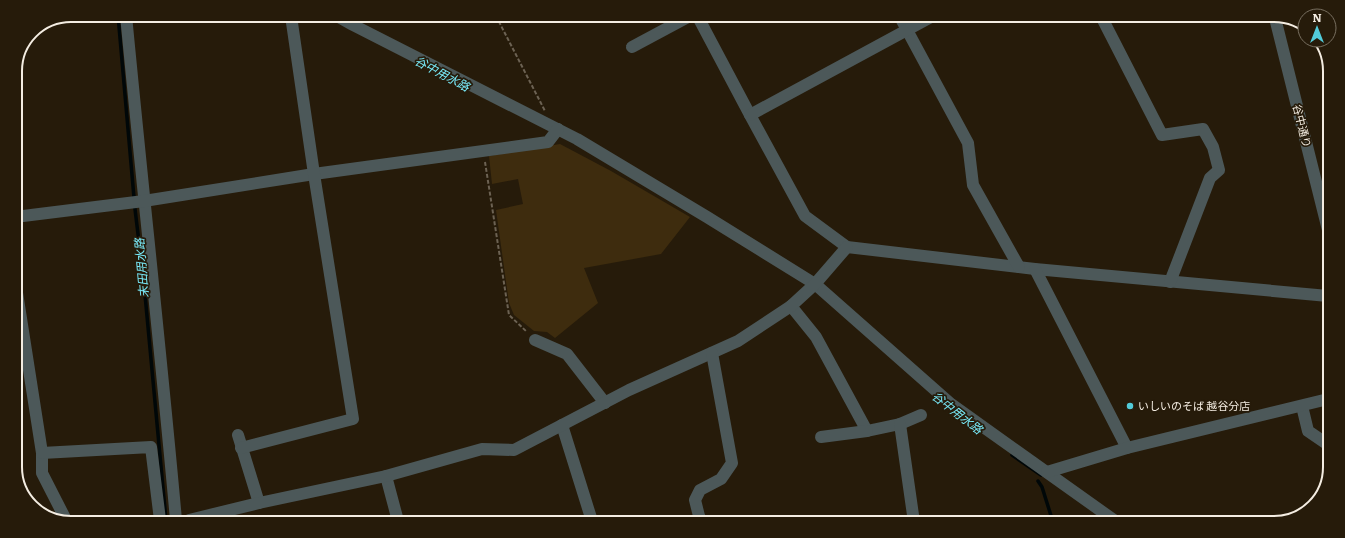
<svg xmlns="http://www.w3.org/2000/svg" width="1345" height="538" viewBox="0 0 1345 538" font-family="Literata,'Noto Sans JP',serif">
<rect width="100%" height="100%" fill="#261b0a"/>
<path fill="#3e2c0e" d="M560,144L611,171L690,217L661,254L584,268L598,303L555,338L547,332L534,331L514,315L509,303L496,210L523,204L518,179L492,184L489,156Z"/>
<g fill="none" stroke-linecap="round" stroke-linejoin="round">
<g stroke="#000708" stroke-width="3.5">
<path d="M118,15L135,209L144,284L166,520"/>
<path d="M1012,455L1041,475"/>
<path d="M1038,481L1042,487L1053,522"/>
</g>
<g stroke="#6c6253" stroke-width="2" stroke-dasharray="4 2" stroke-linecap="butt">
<path d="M496,16L545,111"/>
<path d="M485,162L509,315L527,332"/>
</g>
<g stroke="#4c5859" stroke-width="12">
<path d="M126,15C142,184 161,352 176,520"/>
<path d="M337,16L353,25L577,139L707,217L815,284L951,404L1118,523"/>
<path d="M698,17L750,115L805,216L847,247L1035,269L1328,296"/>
<path d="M900,17L968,143L973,185L1019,267"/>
<path d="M1102,18L1162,135L1203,129L1213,147L1219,170L1210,178L1170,282"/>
<path d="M1275,18L1329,234"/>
<path d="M632,47L688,17"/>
<path d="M750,115L931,17"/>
<path d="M15,217L144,201L314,174L548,142L558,129"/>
<path d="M1035,269L1127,448"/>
<path d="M15,280L42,453V473L66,520"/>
<path d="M791,306L816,337L867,431L900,424L921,415"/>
<path d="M535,340L567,354L605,403"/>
<path d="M1302,406L1308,431L1327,444"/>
<path d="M900,424L914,522"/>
<path d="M562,425L592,521"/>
<path d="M238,435L259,503"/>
<path d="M821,437L867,431"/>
<path d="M241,448L353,419L314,174L291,16"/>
<path d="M42,453L151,447L160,520"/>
<path d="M1047,472L1127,448L1328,399"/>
<path d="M386,476L398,521"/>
<path d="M189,520L259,503L386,476L482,449L514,450L629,390L738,341L791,306L815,284L847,247"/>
<path d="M702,522L699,516L695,500L700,490L721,479L732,463L712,353"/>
</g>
</g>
<circle fill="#52cbd9" stroke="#261b0a" stroke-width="1.5" cx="1130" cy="406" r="4"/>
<g text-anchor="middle" stroke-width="3.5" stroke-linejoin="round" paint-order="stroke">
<g font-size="11" fill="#f4ede2" stroke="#261b0a">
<text transform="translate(1302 126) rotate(76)" y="4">谷中通り</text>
</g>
<g font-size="11" fill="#f4ede2" stroke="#261b0a" text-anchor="start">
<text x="1138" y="410">いしいのそば 越谷分店</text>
</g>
<g font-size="12" font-style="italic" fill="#79ebfa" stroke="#261b0a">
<text transform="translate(442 74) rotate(28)" y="4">谷中用水路</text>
<text transform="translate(142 268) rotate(-95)" y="4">末田用水路</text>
<text transform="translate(957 413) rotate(38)" y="4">谷中用水路</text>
</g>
</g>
<path d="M0 0H1345V538H0ZM71 22H1274A49 49 0 0 1 1323 71V467A49 49 0 0 1 1274 516H71A49 49 0 0 1 22 467V71A49 49 0 0 1 71 22Z" fill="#261b0a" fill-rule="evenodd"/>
<path fill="none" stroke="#f4ede2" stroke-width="2" d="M71 22H1274A49 49 0 0 1 1323 71V467A49 49 0 0 1 1274 516H71A49 49 0 0 1 22 467V71A49 49 0 0 1 71 22Z"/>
<g transform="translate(1317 28)"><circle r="19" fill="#261b0a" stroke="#786f60"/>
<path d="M0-3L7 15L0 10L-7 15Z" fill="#52cbd9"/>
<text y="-6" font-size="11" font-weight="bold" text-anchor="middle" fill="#f4ede2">N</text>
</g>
</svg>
